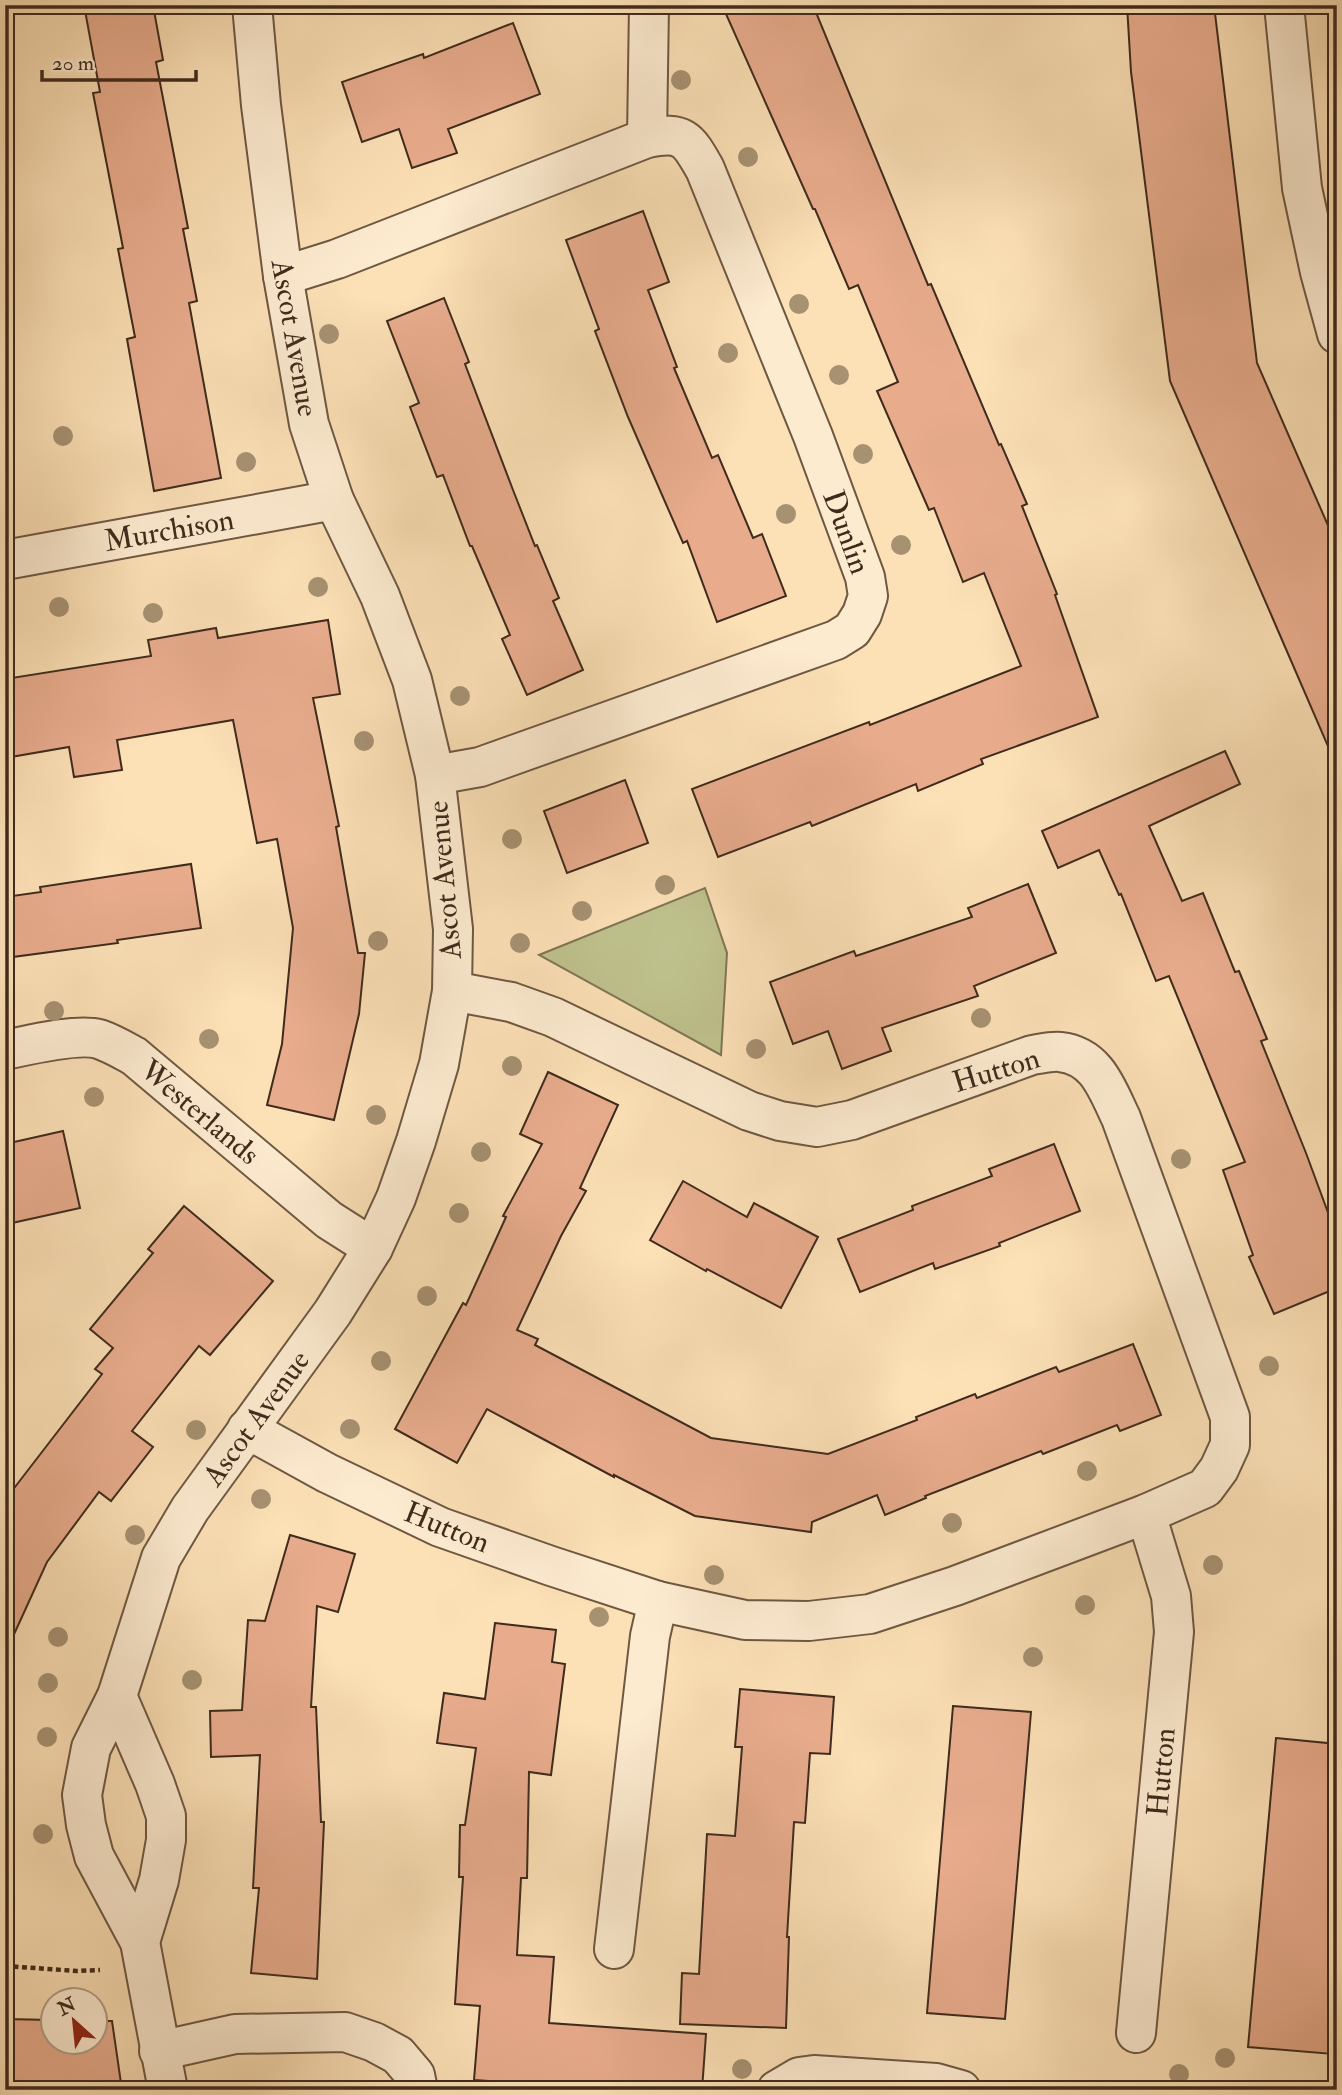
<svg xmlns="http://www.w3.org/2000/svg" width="1342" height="2095" viewBox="0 0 1342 2095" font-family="'IM FELL Double Pica',serif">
<rect width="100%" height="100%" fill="#fce0b6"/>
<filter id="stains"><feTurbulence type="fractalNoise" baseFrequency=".00286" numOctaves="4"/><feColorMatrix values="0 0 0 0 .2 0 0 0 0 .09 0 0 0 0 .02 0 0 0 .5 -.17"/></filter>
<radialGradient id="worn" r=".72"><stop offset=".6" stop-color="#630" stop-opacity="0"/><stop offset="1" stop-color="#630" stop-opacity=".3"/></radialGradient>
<path fill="#bfc28e" stroke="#7f7655" stroke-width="2" d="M705,888L727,953L721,1055L539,955Z"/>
<g fill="#e8ac8d" stroke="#3f2b1c" stroke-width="2">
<path d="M84,5H153L163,60L156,62L188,228L183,229L197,301L189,303L221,478L154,491L127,339L135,337L118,249L123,248L93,93L100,92Z"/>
<path d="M722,5H813L928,285L931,284L999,445L1001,444L1027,504L1022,506L1057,594L1055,595L1098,717L981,759L983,764L918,791L916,784L812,826L810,822L718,857L692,789L869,722L870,725L1021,666L984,573L963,582L934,508L929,510L877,391L898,382L858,285L849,289L815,209H813Z"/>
<path d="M1127,5H1214L1257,363L1337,546V767L1170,381L1131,72Z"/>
<path d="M513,23L540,94L448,129L457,153L412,168L399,129L362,142L342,82L423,54L424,58Z"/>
<path d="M643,211L669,282L648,290L677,367L674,368L712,458L718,455L753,538L762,534L786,596L717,622L687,541L683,543L628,417L595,331L599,329L566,240Z"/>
<path d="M444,298L469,362L465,364L513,490L535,546L537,545L559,598L553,601L583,670L527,695L502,639L510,635L472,546H470L443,475L437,477L410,407L419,403L387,321Z"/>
<path d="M328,620L340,694L313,698L339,826L336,827L358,953H365L359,1014L334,1120L267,1105L282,1044L293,928L277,839L257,843L233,720L117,740L122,770L74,777L69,747L5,758V679L151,656L148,640L216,628L218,638Z"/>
<path d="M1225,751L1240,784L1149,826L1182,901L1203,893L1235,972L1239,971L1267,1039L1261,1041L1306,1153L1337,1237V1288L1274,1314L1249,1257L1253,1255L1223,1170L1245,1162L1169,976L1156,981L1121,894L1119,895L1099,850L1058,868L1042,831Z"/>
<path d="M625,780L648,843L567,873L544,811Z"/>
<path d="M191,864L201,928L117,940L118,943L5,958V897L41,892L40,887Z"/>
<path d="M1028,884L1056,953L974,986L978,996L882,1028L891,1051L842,1069L828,1031L793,1044L770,982L854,951L856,956L972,917L968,908Z"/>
<path d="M548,1072L618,1105L580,1188L586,1191L561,1236L517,1330L538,1339L535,1345L711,1438L828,1454L917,1420L916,1417L975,1394L977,1398L1056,1367L1059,1372L1133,1344L1161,1415L1120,1431L1117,1425L1043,1454L1041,1451L925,1496L926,1498L885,1515L877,1495L812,1522L811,1532L695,1516L614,1475V1477L487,1409L457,1463L395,1429L463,1303L466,1305L506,1217L503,1216L542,1144L520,1134Z"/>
<path d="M63,1131L80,1208L12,1223L5,1191V1144Z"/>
<path d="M1054,1144L1080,1211L999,1243L1000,1246L935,1269L933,1263L860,1292L838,1239L913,1210L912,1206L992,1176L989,1169Z"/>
<path d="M683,1181L747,1217L754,1203L818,1237L781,1308L707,1269L706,1271L650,1240Z"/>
<path d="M184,1206L273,1281L210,1355L199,1346L132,1431L153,1447L111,1501L99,1492L47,1562L5,1654V1500L102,1374L95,1369L113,1348L90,1329L153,1253L148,1249Z"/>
<path d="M290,1535L355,1554L338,1612L317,1606L311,1707H316L321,1822H324L317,1979L251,1973L259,1888H253L260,1755L211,1757L210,1711L242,1710L248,1620L265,1621Z"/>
<path d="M495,1623L556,1630L552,1662L565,1664L551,1775L529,1772L527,1878H521L517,1955L554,1957L549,2023L706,2034L702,2090H616L474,2080L480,2006L455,2004L463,1877H459L460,1825H465L476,1748L437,1743L444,1693L485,1699Z"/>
<path d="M740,1689L834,1697L830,1754L810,1753L805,1823L794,1822L787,1937H789L786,2028L680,2024L682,1973L699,1974L707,1834L735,1836L742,1747H735Z"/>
<path d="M953,1706L1031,1712L1005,2019L927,2013Z"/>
<path d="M1276,1738L1337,1744V2007L1333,2054L1248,2047Z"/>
<path d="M5,2019L52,2020V2042H94V2021H112L122,2090H5Z"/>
</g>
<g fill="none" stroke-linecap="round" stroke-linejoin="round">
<g stroke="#6e5842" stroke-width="42">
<g id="minor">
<path d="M1284,5L1302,188L1320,272L1337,334"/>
<path d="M647,138L649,5"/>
<path d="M283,276L337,259L647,138C684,131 688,139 705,169L813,436L865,577L868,596L862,614L852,630L836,640L480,767L435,775"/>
<path d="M5,560L334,500"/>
<path d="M5,1050C29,1045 77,1033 99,1039C111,1043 123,1050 134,1056L329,1220L373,1248"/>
<path d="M247,1429L327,1473L440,1527L551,1566L658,1601L745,1620L809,1621L870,1614L955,1586L1146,1514L1205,1488L1219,1469L1230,1445V1417L1121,1118C1107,1089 1097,1056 1060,1052C1051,1051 1040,1054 1032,1055L852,1120L817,1127L780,1121L749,1111L553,1017L511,1002L452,991"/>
<path d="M117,1696L155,1784L166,1816V1840L159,1880L140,1942"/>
<path d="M614,1949L650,1636L658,1601"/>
<path d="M1136,2033L1174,1632L1171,1596L1146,1514"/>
<path d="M159,2051L235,2034L345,2032L374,2042L398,2055L415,2075L418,2090"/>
<path d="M168,2090L140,1942L94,1856L86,1825L82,1795L91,1748L117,1696L161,1558L190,1509L333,1312L373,1248L396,1198L416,1141L439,1064L452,991L453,929L435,775L412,680L380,596L334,500L309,424L283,276L261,105L252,5"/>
<path d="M777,2090L799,2077L814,2075L936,2083L961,2090"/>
</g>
</g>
<path stroke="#3f2b1c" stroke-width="4.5" stroke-dasharray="5 3.5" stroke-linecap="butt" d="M5,1966L77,1971L100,1970"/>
<use href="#minor" stroke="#fdebd0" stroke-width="38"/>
</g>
<g fill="#a69171">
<circle cx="681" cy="80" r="10"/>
<circle cx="748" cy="157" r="10"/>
<circle cx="799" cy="304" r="10"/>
<circle cx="329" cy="334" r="10"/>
<circle cx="728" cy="353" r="10"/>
<circle cx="839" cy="375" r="10"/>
<circle cx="63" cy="436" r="10"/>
<circle cx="863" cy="454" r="10"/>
<circle cx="246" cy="462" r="10"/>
<circle cx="786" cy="514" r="10"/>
<circle cx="901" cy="545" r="10"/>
<circle cx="318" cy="587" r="10"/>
<circle cx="59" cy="607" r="10"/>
<circle cx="153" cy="613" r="10"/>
<circle cx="460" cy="696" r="10"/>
<circle cx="364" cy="741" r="10"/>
<circle cx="512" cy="839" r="10"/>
<circle cx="665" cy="885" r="10"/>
<circle cx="582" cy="911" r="10"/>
<circle cx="378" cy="941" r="10"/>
<circle cx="520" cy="943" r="10"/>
<circle cx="54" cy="1011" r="10"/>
<circle cx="981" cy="1018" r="10"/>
<circle cx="209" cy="1039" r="10"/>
<circle cx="756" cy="1049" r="10"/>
<circle cx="512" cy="1066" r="10"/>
<circle cx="94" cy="1097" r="10"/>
<circle cx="376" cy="1115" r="10"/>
<circle cx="481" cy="1152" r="10"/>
<circle cx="1181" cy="1159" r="10"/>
<circle cx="459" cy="1213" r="10"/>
<circle cx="427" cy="1296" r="10"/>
<circle cx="381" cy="1361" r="10"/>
<circle cx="1269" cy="1366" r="10"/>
<circle cx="350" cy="1429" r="10"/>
<circle cx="196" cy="1430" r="10"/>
<circle cx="1087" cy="1471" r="10"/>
<circle cx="261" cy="1499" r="10"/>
<circle cx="952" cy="1523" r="10"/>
<circle cx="135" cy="1535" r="10"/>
<circle cx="1213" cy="1565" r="10"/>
<circle cx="714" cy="1575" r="10"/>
<circle cx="1085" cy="1605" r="10"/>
<circle cx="599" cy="1617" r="10"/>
<circle cx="58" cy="1637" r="10"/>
<circle cx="1033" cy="1657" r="10"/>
<circle cx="192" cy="1680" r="10"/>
<circle cx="48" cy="1683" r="10"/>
<circle cx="47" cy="1737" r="10"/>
<circle cx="43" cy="1834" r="10"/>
<circle cx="1225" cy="2058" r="10"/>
<circle cx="742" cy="2069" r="10"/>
<circle cx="1179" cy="2074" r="10"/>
</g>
<g text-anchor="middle" stroke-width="5" stroke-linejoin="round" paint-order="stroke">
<g font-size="30" fill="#3f2b1c" stroke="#fdebd0">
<text transform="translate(295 338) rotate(80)" y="10">Ascot Avenue</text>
<text transform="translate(169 530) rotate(-10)" y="10">Murchison</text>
<text transform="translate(847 532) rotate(70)" y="10">Dunlin</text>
<text transform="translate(444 880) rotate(-95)" y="10">Ascot Avenue</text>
<text transform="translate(996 1070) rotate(-17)" y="10">Hutton</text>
<text transform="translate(200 1112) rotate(40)" y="10">Westerlands</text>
<text transform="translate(256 1418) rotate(-54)" y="10">Ascot Avenue</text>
<text transform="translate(447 1527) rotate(22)" y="10">Hutton</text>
<text transform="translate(1161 1772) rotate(-85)" y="10">Hutton</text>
</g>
</g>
<rect width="1342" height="2095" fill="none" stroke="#fce0b6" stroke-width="28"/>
<rect x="7" y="7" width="1328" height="2081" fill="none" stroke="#3f2b1c" stroke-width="3.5"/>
<rect x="14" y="14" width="1314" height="2067" fill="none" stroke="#3f2b1c" stroke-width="2"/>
<g transform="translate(74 2021) rotate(333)"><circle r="33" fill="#fdebd0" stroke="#b19e88" stroke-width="2"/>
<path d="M0-5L12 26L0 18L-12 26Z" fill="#8f2418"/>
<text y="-10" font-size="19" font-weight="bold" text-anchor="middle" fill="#3f2b1c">N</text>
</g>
<path d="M42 70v10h154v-10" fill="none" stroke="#3f2b1c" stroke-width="3.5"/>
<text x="52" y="70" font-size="21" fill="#3f2b1c" stroke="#fdebd0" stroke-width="5" paint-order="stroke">20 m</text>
<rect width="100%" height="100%" filter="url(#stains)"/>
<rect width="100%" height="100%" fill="url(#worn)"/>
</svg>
